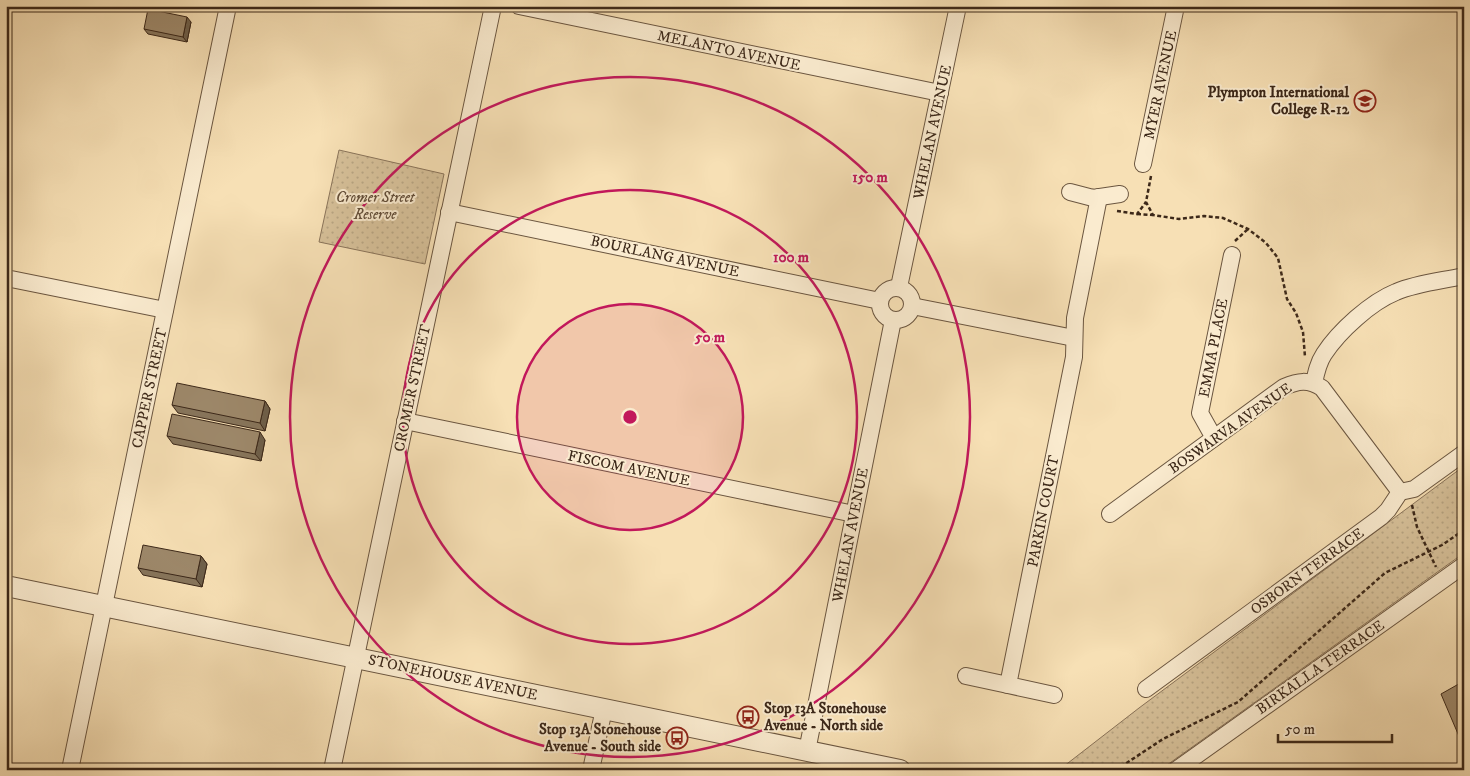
<svg xmlns="http://www.w3.org/2000/svg" width="1470" height="776" viewBox="0 0 1470 776" font-family="'IM FELL DW Pica',serif">
<defs>
<pattern id="green-dots" width="8" height="8" patternUnits="userSpaceOnUse" patternTransform="scale(1.25)"><rect width="8" height="8" fill="#d7c19a"/><path d="M2 2h.1M6 6h.1" fill="none" stroke="#b9a684" stroke-width="1.8" stroke-linecap="round"/></pattern>
</defs>
<rect width="100%" height="100%" fill="#f7e0b5"/>
<filter id="stains"><feTurbulence type="fractalNoise" baseFrequency=".004" numOctaves="4"/><feColorMatrix values="0 0 0 0 .2 0 0 0 0 .09 0 0 0 0 .02 0 0 0 .5 -.17"/></filter>
<radialGradient id="worn" r=".72"><stop offset=".6" stop-color="#630" stop-opacity="0"/><stop offset="1" stop-color="#630" stop-opacity=".3"/></radialGradient>
<g fill="url(#green-dots)" stroke="#8a745a">
<path d="M339,150L444,174L425,264L319,242Z"/>
<path d="M1464,466V553L1160,770H1059L1139,708Z"/>
</g>
<g fill="none" stroke-linecap="round" stroke-linejoin="round">
<g stroke="#6b5640" stroke-width="18">
<g id="minor">
<path d="M519,6L940,93"/>
<path d="M1143,164L1176,6"/>
<path d="M1070,192L1093,198L1120,194"/>
<path d="M449,212L880,301"/>
<path d="M6,278L165,310"/>
<path d="M899,287L958,6"/>
<circle cx="896" cy="304" r="16"/>
<path d="M912,306L1074,338"/>
<path d="M1314,383C1316,373 1318,363 1324,354C1339,331 1371,302 1396,292C1417,283 1441,281 1464,276"/>
<path d="M405,421L854,514"/>
<path d="M1214,438L1200,413L1232,255"/>
<path d="M1110,514L1284,387C1298,381 1308,379 1322,388L1400,492"/>
<path d="M966,676L1008,685"/>
<path d="M1146,689L1381,517L1388,510L1400,492L1414,489L1464,453"/>
<path d="M1054,695L1008,685L1074,357L1075,318L1099,197"/>
<path d="M807,751L893,320"/>
<path d="M70,770L228,6"/>
<path d="M332,770L493,6"/>
<path d="M591,770L604,709"/>
<path d="M1176,770L1464,565"/>
</g>
</g>
<g stroke="#6b5640" stroke-width="22">
<path id="tertiary" d="M6,586L900,770"/>
</g>
<g stroke="#3c2819" stroke-width="2.5" stroke-dasharray="4 2.5" stroke-linecap="butt">
<path d="M1151,176L1146,202L1153,215L1179,219L1204,216L1223,218L1248,229L1266,243L1278,258L1287,299L1296,313L1303,332L1305,357"/>
<path d="M1117,211L1137,214L1146,202"/>
<path d="M1137,214L1153,215"/>
<path d="M1235,241L1248,229"/>
<path d="M1412,505L1417,527L1436,567"/>
<path d="M1095,770L1112,769L1122,766L1163,739L1238,702L1385,573L1442,545L1464,530"/>
</g>
<use href="#minor" stroke="#faebcf" stroke-width="16"/>
<use href="#tertiary" stroke="#faebcf" stroke-width="20"/>
</g>
<g fill="#87755b" stroke="#3c2819">
<path d="M173,6H194L193,10Z"/>
<path d="M191,22L187,42L148,34L144,29Z"/>
<path d="M265,401L270,409L265,431L178,413L172,405Z"/>
<path d="M167,436L265,440L261,461L173,444Z"/>
<path d="M201,556L207,564L202,587L143,575L138,568Z"/>
</g>
<g fill="#6e5f4a" stroke="#3c2819">
<path d="M187,17L191,22L187,42L183,37Z"/>
<path d="M265,401L270,409L265,431L260,423Z"/>
<path d="M260,432L265,440L261,461L255,454Z"/>
<path d="M201,556L207,564L202,587L196,579Z"/>
</g>
<g fill="#9d886a" stroke="#3c2819">
<path d="M148,9L187,17L183,37L144,29Z"/>
<path d="M177,383L265,401L260,423L172,405Z"/>
<path d="M172,414L260,432L255,454L167,436Z"/>
<path d="M143,545L201,556L196,579L138,568Z"/>
<path d="M1464,681V748L1441,694Z"/>
</g>
<circle cx="630" cy="417" r="113" fill="#c2185b" fill-opacity=".12"/>
<g fill="none" stroke="#c2185b" stroke-width="2.5">
<circle cx="630" cy="417" r="113"/>
<circle cx="630" cy="417" r="227"/>
<circle cx="630" cy="417" r="340"/>
</g>
<defs>
<g id="school-ring" transform="scale(1.125)"><circle r="9.5" fill="#faebcf" stroke="#8f2418" stroke-width="1.5"/><path d="M0-5L7-2L0 1L-7-2ZM-4 1L0 2.5L4 1V4Q0 6-4 4Z" fill="#8f2418"/></g>
<g id="bus-ring" transform="scale(1.125)"><circle r="9.5" fill="#faebcf" stroke="#8f2418" stroke-width="1.5"/><path d="M-5-6H5V4H4V6H2V4H-2V6H-4V4H-5ZM-3.5-4V0h7V-4ZM-3.5 1.2v1.5H-2V1.2ZM2 1.2v1.5H3.5V1.2Z" fill="#8f2418"/></g>
</defs>
<g fill-rule="evenodd">
<use href="#school-ring" x="1365" y="101"/>
<use href="#bus-ring" x="748" y="717"/>
<use href="#bus-ring" x="677" y="738"/>
</g>
<g text-anchor="middle" stroke-width="4" stroke-linejoin="round" paint-order="stroke">
<g font-size="15" fill="#3c2819" stroke="#faebcf">
<text transform="translate(729 50) rotate(12)" y="5">MELANTO AVENUE</text>
<text transform="translate(1160 85) rotate(-78)" y="5">MYER AVENUE</text>
<text transform="translate(932 132) rotate(-78)" y="5">WHELAN AVENUE</text>
<text transform="translate(665 256) rotate(12)" y="5">BOURLANG AVENUE</text>
<text transform="translate(1213 348) rotate(-79)" y="5">EMMA PLACE</text>
<text transform="translate(149 388) rotate(-78)" y="5">CAPPER STREET</text>
<text transform="translate(412 388) rotate(-78)" y="5">CROMER STREET</text>
<text transform="translate(1230 428) rotate(-35)" y="5">BOSWARVA AVENUE</text>
<text transform="translate(629 468) rotate(12)" y="5">FISCOM AVENUE</text>
<text transform="translate(1043 511) rotate(-79)" y="5">PARKIN COURT</text>
<text transform="translate(850 535) rotate(-79)" y="5">WHELAN AVENUE</text>
<text transform="translate(1307 571) rotate(-36)" y="5">OSBORN TERRACE</text>
<text transform="translate(1320 667) rotate(-35)" y="5">BIRKALLA TERRACE</text>
<text transform="translate(453 677) rotate(12)" y="5">STONEHOUSE AVENUE</text>
</g>
<g font-size="15" font-weight="bold" fill="#3c2819" stroke="#faebcf" text-anchor="end">
<text x="1349" y="97">Plympton International<tspan x="1349" dy="17">College R-12</tspan></text>
<text x="764" y="713" text-anchor="start">Stop 13A Stonehouse<tspan x="764" dy="17">Avenue - North side</tspan></text>
<text x="661" y="734">Stop 13A Stonehouse<tspan x="661" dy="17">Avenue - South side</tspan></text>
</g>
<g font-size="15" font-style="italic" fill="#634e39" stroke="#faebcf">
<text x="375" y="202">Cromer Street<tspan x="375" dy="17">Reserve</tspan></text>
</g>
</g>
<circle cx="630" cy="417" r="8" fill="#c2185b" stroke="#faebcf" stroke-width="2.5"/>
<g font-size="15" text-anchor="middle" font-weight="bold" fill="#c2185b" stroke="#faebcf" stroke-width="4" stroke-linejoin="round" paint-order="stroke">
<text x="870" y="182">150 m</text>
<text x="791" y="262">100 m</text>
<text x="710" y="342">50 m</text>
</g>
<rect width="1470" height="776" fill="none" stroke="#f7e0b5" stroke-width="25"/>
<rect x="8" y="8" width="1455" height="761" fill="none" stroke="#3c2819" stroke-width="2.5"/>
<rect x="12" y="12" width="1445" height="751" fill="none" stroke="#3c2819"/>
<path d="M1278 734v8h114v-8" fill="none" stroke="#3c2819" stroke-width="2.5"/>
<text x="1285" y="734" font-size="15" fill="#3c2819" stroke="#faebcf" stroke-width="4" paint-order="stroke">50 m</text>
<rect width="100%" height="100%" filter="url(#stains)"/>
<rect width="100%" height="100%" fill="url(#worn)"/>
</svg>
